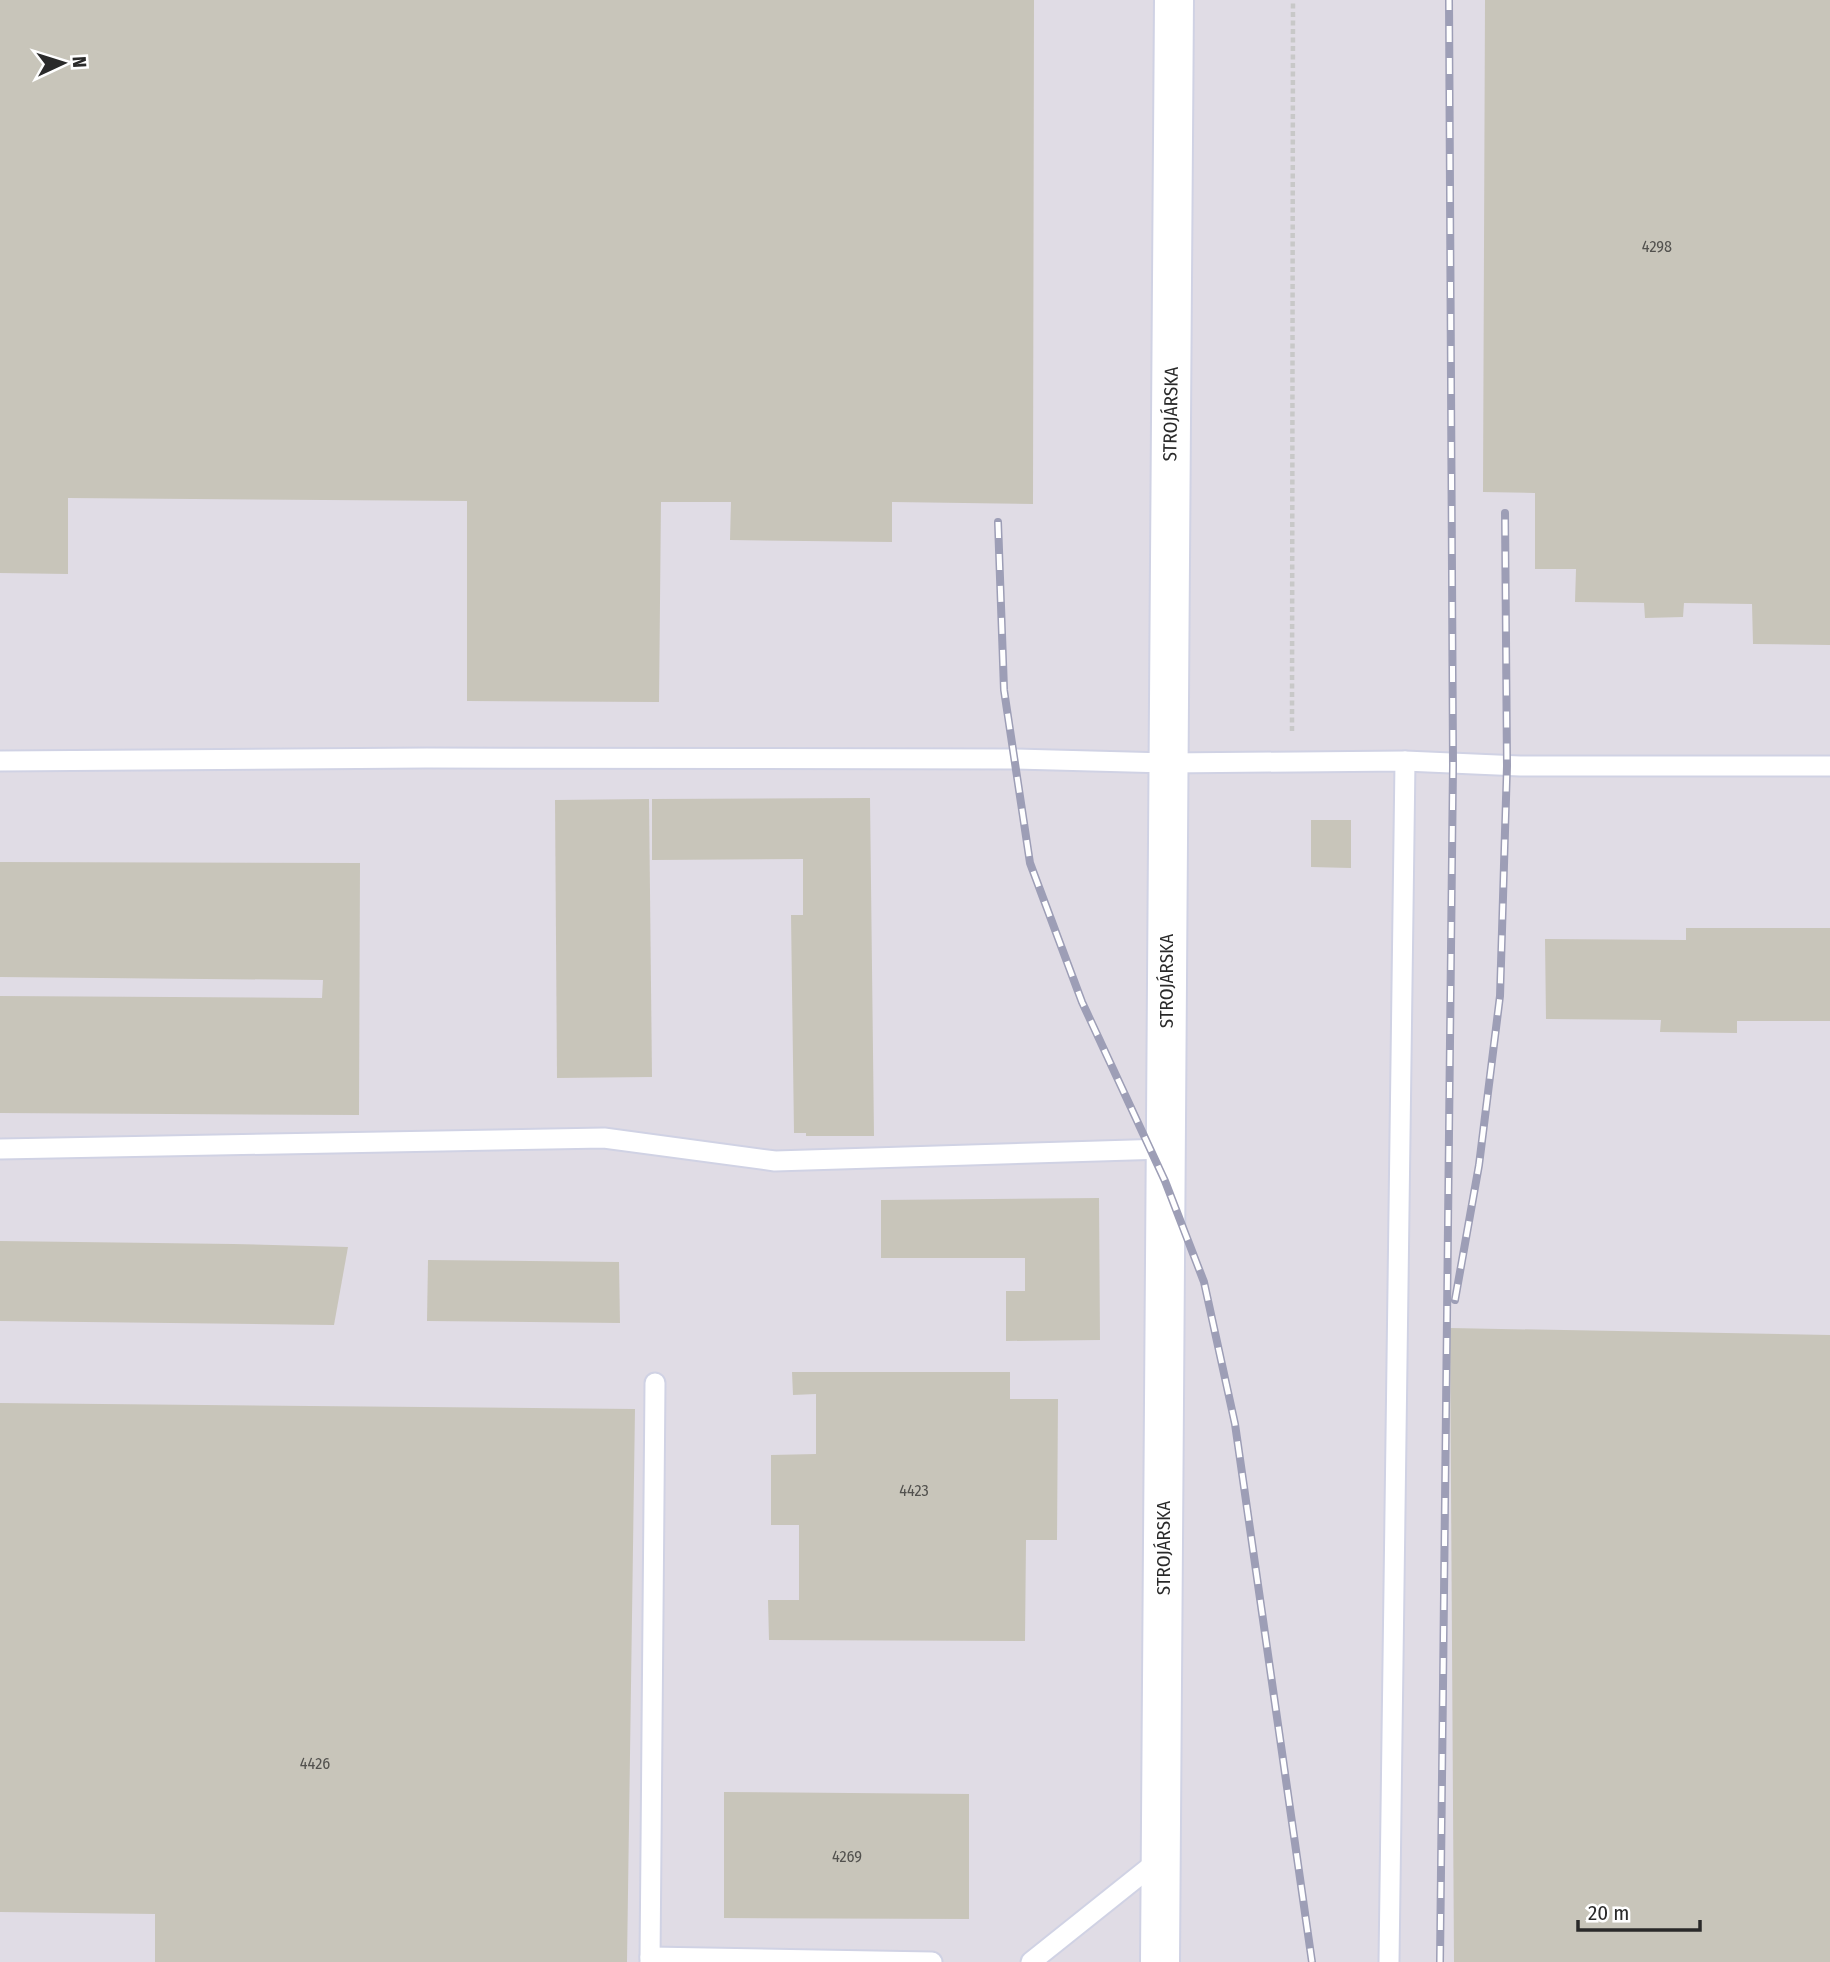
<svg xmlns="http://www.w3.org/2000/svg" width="1830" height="1962" viewBox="0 0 1830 1962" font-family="'Fira Sans Condensed',sans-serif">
<rect width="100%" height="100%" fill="#ede7db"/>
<rect fill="#e0dce5" x="0" y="0" width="1830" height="1962"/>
<g fill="#c8c5ba">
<path d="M0,0H1034L1033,504L892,502V542L730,540L731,502H661L659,702L467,701V501L68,498V574L0,573Z"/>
<path d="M1485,0H1830V645L1753,644L1752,604L1684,603L1683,617L1645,618L1644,603L1575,602L1576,569H1535V493L1483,492Z"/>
<path d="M870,798L874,1136H806V1133H794L791,915H803V859L652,860V799Z"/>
<path d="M649,799L652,1077L557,1078L555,800Z"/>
<path d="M1311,820H1351V868L1311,867Z"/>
<path d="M0,862L360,863L359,1115L0,1113V996L322,998L323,980L0,977Z"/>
<path d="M1686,928H1830V1021H1737V1033L1660,1032L1661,1020L1546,1019L1545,939L1686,940Z"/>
<path d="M1099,1198L1100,1340L1006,1341V1291H1025V1258H881V1200Z"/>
<path d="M0,1241L233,1244L348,1247L334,1325L0,1321Z"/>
<path d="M428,1260L619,1262L620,1323L427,1321Z"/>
<path d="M1450,1328L1830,1335V1962H1454Z"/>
<path d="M792,1372H1010V1399H1058L1057,1540H1026L1025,1641L769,1640L768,1600H799V1525H771V1455L816,1454V1394L793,1395Z"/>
<path d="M0,1403L635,1409L627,1962H155V1914L0,1912Z"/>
<path d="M724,1792L969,1794V1919L724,1918Z"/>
</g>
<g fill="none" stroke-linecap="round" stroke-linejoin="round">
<g stroke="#d0d2e4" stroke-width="23">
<g id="service">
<path d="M0,761L427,758L1015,759L1167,763L1405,761L1520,766H1830"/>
<path d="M0,1149L604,1138L775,1161L1165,1149"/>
<path d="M650,1957L932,1962"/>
<path d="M650,1962L655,1383"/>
<path d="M1031,1962L1160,1859"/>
<path d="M1389,1962L1405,761"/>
</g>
</g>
<g stroke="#d0d2e4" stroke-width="42">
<path id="minor" d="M1160,1962L1174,0"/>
</g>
<path stroke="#c8c8c8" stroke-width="4.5" stroke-dasharray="5 3.5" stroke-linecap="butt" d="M1292,731L1293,0"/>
<use href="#service" stroke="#fff" stroke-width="19"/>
<use href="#minor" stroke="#fff" stroke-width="38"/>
<g stroke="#9d9eb6" stroke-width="8">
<g id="rail">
<path d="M998,522L1004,690L1030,863L1082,1002L1165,1181L1204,1282L1235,1424L1312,1962"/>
<path d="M1455,1300L1479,1165L1500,996L1507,766L1505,513"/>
<path d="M1440,1962L1453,765L1449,0"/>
</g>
</g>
<use href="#rail" stroke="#fff" stroke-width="5" stroke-dasharray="16" stroke-linecap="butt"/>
</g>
<g text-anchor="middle" stroke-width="6" stroke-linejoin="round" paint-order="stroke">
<g font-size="16" fill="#52514e">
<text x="1657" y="252">4298</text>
<text x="914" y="1496">4423</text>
<text x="315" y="1769">4426</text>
<text x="847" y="1862">4269</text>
</g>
<g font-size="19" fill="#2a2a2a" stroke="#fff">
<text transform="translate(1170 414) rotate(-89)" y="7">STROJÁRSKA</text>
<text transform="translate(1166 981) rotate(-90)" y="7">STROJÁRSKA</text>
<text transform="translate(1163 1548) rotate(-90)" y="7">STROJÁRSKA</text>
</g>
</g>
<g transform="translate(63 63) rotate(86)" stroke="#ffffff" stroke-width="5" paint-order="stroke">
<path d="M0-5L12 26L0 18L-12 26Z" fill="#2a2a2a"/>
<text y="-10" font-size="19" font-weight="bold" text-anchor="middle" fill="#2a2a2a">N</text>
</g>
<path d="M1578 1920v10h122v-10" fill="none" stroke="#2a2a2a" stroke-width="3.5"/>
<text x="1588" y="1920" font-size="21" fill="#2a2a2a" stroke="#ffffff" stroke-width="5" paint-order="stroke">20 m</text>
</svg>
